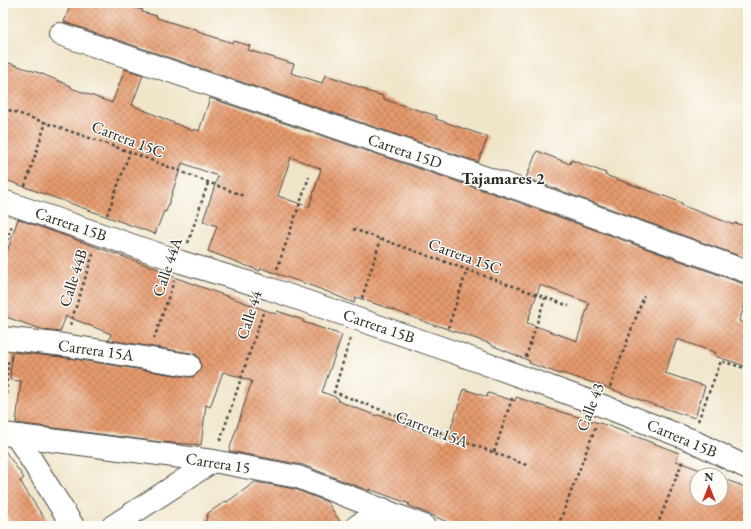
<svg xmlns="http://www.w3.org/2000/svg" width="751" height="529" font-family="'EB Garamond',serif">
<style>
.building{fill:url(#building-cross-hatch);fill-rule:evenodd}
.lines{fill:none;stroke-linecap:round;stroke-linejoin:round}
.minor-casing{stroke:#494743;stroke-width:24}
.path{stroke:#494743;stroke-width:2.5;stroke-dasharray:3 3;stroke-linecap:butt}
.minor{stroke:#fff;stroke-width:22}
.labels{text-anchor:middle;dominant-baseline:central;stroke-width:3;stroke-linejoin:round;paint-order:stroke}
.street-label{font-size:16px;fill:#2b2b2b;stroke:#fdfcf7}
.neighbourhood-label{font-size:17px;font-weight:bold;fill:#2b2b2b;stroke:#fdfcf7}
</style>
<defs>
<pattern id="building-cross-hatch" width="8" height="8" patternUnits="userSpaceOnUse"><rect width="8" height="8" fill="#e69a6d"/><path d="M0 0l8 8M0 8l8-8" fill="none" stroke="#bb7e5a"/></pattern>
</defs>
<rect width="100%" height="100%" fill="#fdfcf7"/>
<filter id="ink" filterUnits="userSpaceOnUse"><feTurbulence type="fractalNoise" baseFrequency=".025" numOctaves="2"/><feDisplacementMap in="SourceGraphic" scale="8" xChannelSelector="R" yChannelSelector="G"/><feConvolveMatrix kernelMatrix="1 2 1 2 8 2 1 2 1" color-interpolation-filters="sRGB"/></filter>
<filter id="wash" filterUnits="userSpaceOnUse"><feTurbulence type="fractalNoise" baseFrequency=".012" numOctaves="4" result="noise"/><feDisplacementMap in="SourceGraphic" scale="16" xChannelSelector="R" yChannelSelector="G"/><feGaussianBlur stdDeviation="0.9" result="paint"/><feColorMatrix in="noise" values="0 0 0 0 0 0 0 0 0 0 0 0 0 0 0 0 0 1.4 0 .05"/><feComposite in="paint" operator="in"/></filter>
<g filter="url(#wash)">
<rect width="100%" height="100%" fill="#f0e5c9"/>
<g id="blocks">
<g class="building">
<polygon points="71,3 127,3 126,6 143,10 142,12 157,16 157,18 198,31 198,32 233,43 234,41 250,46 248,50 294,64 291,73 322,83 325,75 338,79 367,90 366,91 383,96 383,99 437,116 436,119 488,137 478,162 64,22"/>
<path d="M3,61L42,74L71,86V88L112,103L125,69L143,75L132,105L193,131L194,129L199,131L210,98L515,201L744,284H748V297L739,321L748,324V367L715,356L716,353L677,339L665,373L705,386L695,418L654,405L597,384L561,373L560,374L529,363L530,361L491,345V344L436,325V326L399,312L356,297L354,303L323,290L261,268L260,271L208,251L217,226L203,221L218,176L182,163L166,212L164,211L155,234L3,179ZM291,157L321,169L309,207L278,196ZM540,285L589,303L577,341L527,323Z"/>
<polygon points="537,151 570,164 571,160 587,166 606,173 605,175 664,196 682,203 681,205 734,225 735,223 748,227 748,259 526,178"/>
<polygon points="18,219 172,274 171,276 276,314 277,311 303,320 303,322 342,335 322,392 338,398 338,401 377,416 378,415 407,424 406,426 447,440 464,389 487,397 488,393 515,401 516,397 554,410 606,425 679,453 676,461 714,475 697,475 697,499 721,499 721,478 748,488 748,515 744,526 457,526 408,505 410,504 369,489 370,491 359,487 303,465 229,451 252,381 223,372 210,407 206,405 201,445 160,442 16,423 21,381 10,380 12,352 62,357 187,377 193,377 198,373 201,367 200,360 197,355 191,353 109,340 111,334 66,316 60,332 44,330 3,316 3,264"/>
<polygon points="3,448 24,478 20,481 49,526 13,526 3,511"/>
<polygon points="255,482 295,489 327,502 343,526 204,526 208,513 226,501 227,502"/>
</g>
</g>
</g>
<g filter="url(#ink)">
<use href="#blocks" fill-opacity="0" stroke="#494743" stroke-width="1"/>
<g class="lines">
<g class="minor-casing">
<g id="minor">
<polyline points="60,34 519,189 748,272"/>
<polyline points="3,201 181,262 270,289 442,348 603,406 691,440 748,468"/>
<polyline points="3,338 64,345 189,365"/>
<polyline points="3,434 213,461 298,477 424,526"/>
<polyline points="17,437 73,526"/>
<polyline points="113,526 213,461"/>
<polyline points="357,526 383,509"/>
</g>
</g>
<g class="path">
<polyline points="3,108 130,152 244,196"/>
<polyline points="25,186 46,122"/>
<polyline points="107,215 130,152"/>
<polyline points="353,229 569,306"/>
<polyline points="188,243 208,183"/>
<polyline points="3,252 12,225"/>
<polyline points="277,269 309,177"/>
<polyline points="362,298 381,239"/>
<polyline points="70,325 93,254"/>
<polyline points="448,328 467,270"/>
<polyline points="154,339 174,281"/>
<polyline points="350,339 334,392 529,466"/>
<polyline points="526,357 545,298"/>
<polyline points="610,387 644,296"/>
<polyline points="5,412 8,360"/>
<polyline points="698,421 721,361 748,369"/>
<polyline points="220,441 264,310"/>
<polyline points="494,452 513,396"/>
<polyline points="558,526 596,426"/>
<polyline points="657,526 683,460"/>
</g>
<use href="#minor" class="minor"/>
</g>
</g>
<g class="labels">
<g class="street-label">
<text transform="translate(128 139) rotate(21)">Carrera 15C</text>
<text transform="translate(405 151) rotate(19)">Carrera 15D</text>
<text transform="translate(71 224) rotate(19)">Carrera 15B</text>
<text transform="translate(465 256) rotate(20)">Carrera 15C</text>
<text transform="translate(167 267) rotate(-71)">Calle 44A</text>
<text transform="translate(73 278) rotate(-72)">Calle 44B</text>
<text transform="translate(249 315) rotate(-72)">Calle 44</text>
<text transform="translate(379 326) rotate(19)">Carrera 15B</text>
<text transform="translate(96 350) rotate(8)">Carrera 15A</text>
<text transform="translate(590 407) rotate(-69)">Calle 43</text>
<text transform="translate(432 429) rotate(21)">Carrera 15A</text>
<text transform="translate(682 438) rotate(23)">Carrera 15B</text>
<text transform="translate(218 463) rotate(9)">Carrera 15</text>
</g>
<g class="neighbourhood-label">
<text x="503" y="178">Tajamares 2</text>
</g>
</g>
<rect width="751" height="529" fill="none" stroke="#fdfcf7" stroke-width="16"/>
<g transform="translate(709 487)"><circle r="19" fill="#fdfcf7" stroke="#a9a8a5"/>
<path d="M0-3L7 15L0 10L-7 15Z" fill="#c8321e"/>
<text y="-6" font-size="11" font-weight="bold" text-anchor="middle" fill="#2b2b2b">N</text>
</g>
</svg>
